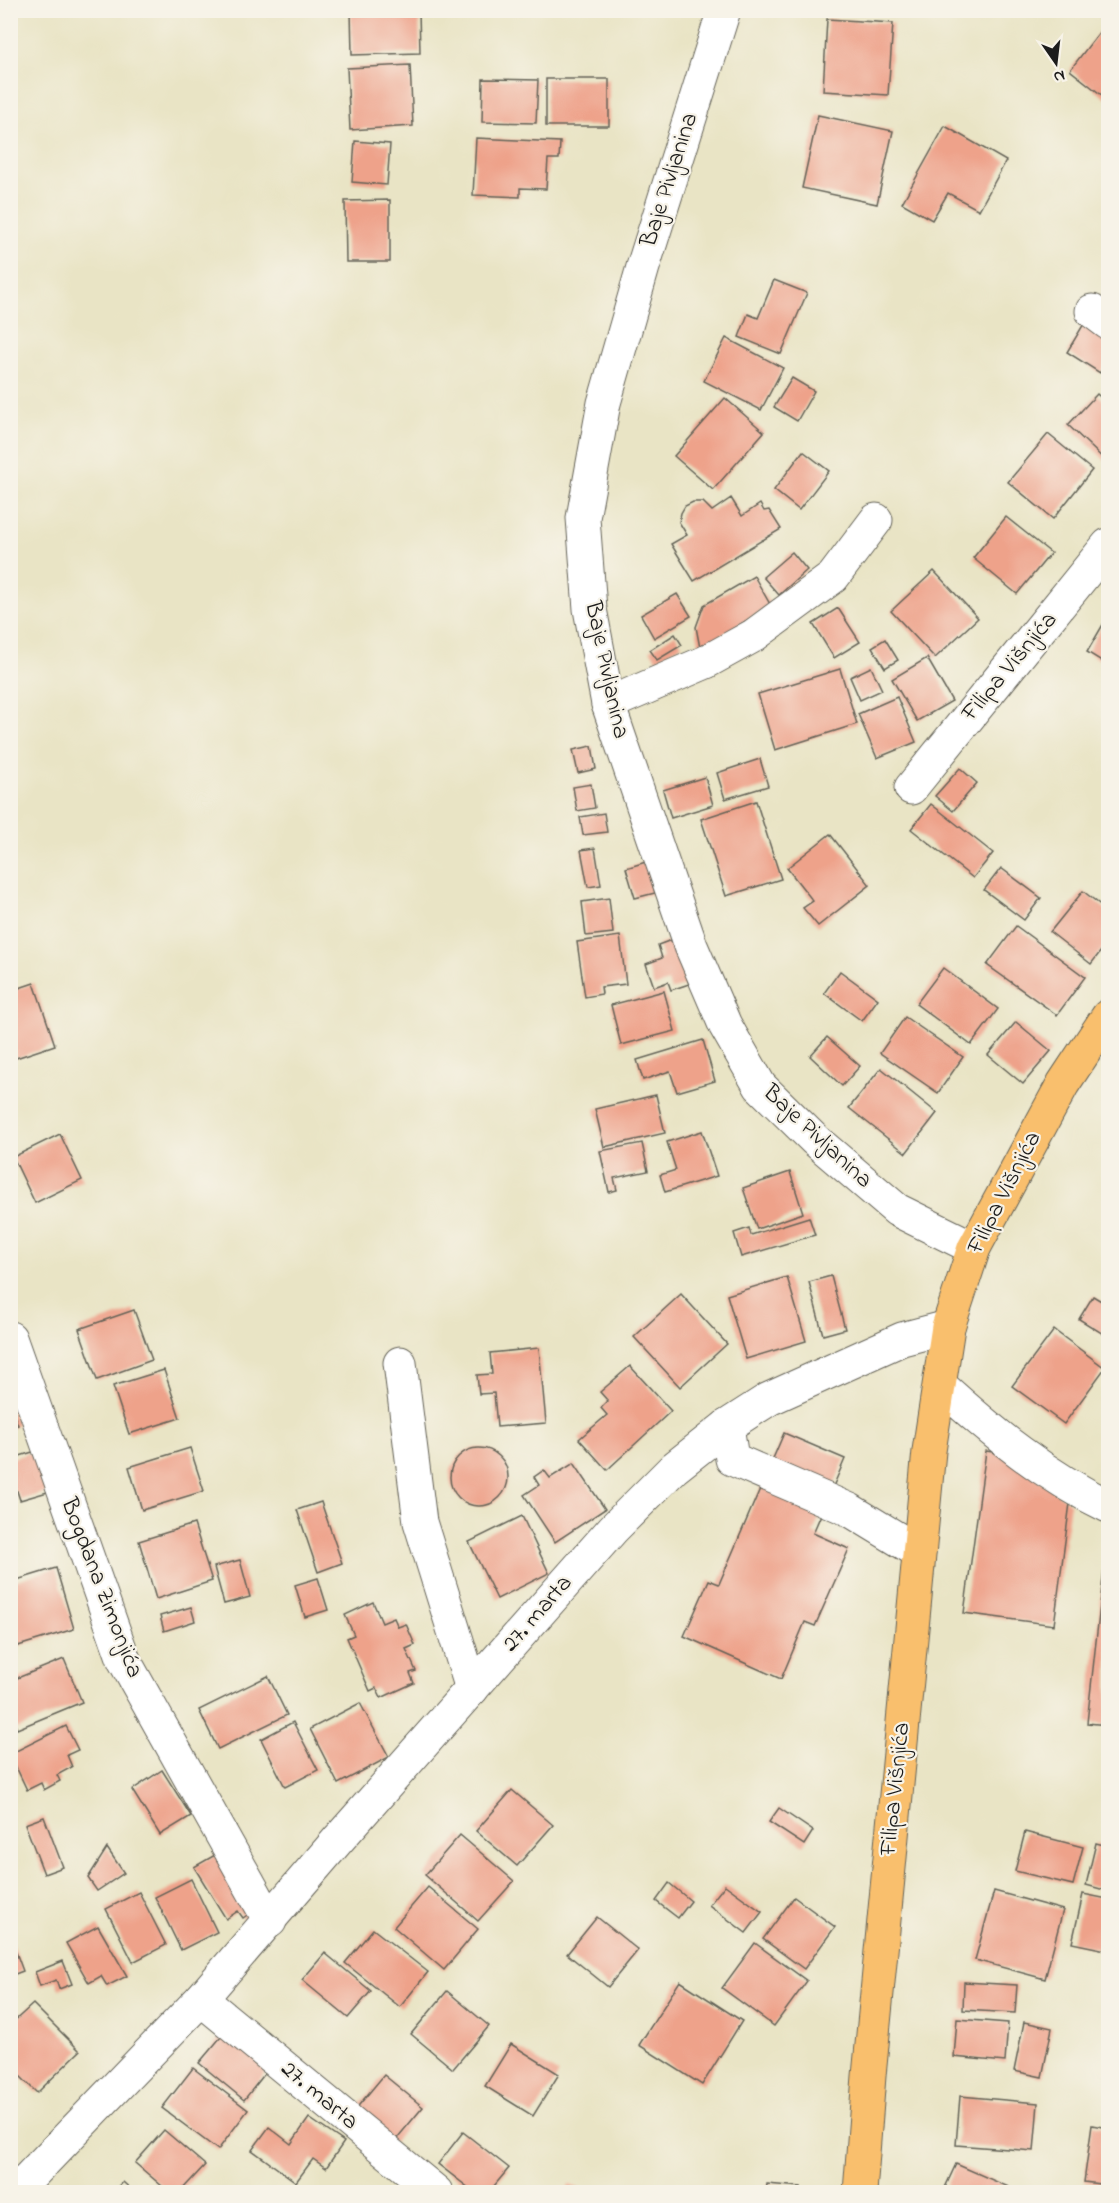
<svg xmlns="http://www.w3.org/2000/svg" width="1119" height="2203" font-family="'Indie Flower',sans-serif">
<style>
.building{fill:#eea28a}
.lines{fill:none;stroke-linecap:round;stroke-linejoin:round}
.minor-casing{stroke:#646257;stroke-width:35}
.major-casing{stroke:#646257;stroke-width:35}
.minor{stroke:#fff;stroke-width:33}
.major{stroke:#f9bf6d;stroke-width:33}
.labels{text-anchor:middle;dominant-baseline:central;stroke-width:4.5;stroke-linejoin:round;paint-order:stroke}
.street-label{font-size:24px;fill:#1c1c1c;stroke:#f7f3e8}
</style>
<rect width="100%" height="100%" fill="#f7f3e8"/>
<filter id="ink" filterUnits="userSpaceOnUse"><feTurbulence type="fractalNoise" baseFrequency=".0167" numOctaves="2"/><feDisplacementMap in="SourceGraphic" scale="12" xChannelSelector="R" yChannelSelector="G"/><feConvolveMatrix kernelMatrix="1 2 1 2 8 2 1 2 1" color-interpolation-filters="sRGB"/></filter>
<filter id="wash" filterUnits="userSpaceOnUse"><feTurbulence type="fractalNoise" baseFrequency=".008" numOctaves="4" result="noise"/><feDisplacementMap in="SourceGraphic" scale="24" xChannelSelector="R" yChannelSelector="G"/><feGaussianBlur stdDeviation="1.35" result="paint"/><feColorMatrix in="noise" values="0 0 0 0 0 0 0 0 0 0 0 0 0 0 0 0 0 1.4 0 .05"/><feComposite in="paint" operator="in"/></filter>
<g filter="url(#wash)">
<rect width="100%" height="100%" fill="#e9e4c5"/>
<g id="blocks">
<g class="building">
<polygon points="351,10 419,10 420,53 352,55"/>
<polygon points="827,19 893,23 888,95 823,91"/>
<polygon points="1100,31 1108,38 1108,100 1070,70"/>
<polygon points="410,65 413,126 350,130 347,68"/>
<polygon points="483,79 538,80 536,123 482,122"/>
<rect x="546" y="79" width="63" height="47"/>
<polygon points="818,115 893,131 877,204 802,188"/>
<polygon points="945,126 1006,161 979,210 948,193 932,220 902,203"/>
<polygon points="476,138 560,142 559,159 548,159 546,189 520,188 520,197 473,195"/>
<polygon points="355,141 390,144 387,185 352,182"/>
<polygon points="390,200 390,262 346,262 345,201"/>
<polygon points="774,280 807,293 781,354 739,337 748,314 758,318"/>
<polygon points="1085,322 1108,336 1108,360 1100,373 1067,352"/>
<polygon points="726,338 783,368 761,410 704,381"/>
<polygon points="792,378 814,391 797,421 774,407"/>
<polygon points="1097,394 1108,404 1108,463 1068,425"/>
<polygon points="725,398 764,432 713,490 674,456"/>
<polygon points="1048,434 1092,470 1053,519 1008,482"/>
<polygon points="803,451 829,471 799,510 774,490"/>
<polygon points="731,498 742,516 760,504 764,511 769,510 781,529 694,581 671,544 687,535 679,522 681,513 685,506 693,502 703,502 712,511"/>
<polygon points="1006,517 1051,553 1017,594 973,558"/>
<polygon points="792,552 807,570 779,595 763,577"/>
<polygon points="934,571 978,618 935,658 891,611"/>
<polygon points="754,576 771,606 700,648 696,627 704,605"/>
<polygon points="677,594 691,616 654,638 641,615"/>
<polygon points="838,608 860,642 834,658 813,624"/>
<polygon points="1108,616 1108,665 1087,652"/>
<polygon points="675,634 682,645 657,660 650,650"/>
<polygon points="885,639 898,660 885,668 872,647"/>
<polygon points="927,658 952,701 917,721 892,679"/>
<polygon points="871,667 882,690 860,700 850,677"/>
<polygon points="840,669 857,724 775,750 758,694"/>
<polygon points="897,697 916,742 877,758 858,714"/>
<polygon points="592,746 596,769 578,773 573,750"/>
<polygon points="760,759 768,786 725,799 717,773"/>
<polygon points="960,768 977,783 953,811 935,796"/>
<polygon points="705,777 713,805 671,818 663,790"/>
<polygon points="591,784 595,808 577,811 573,787"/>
<polygon points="756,801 781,879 726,896 701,819"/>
<polygon points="931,804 993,853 973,878 911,829"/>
<polygon points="604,813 607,832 583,835 580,817"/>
<polygon points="830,834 870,885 818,926 803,908 813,901 787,868"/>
<polygon points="595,848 601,885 588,887 581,850"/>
<polygon points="646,862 655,893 635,898 626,868"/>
<polygon points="1001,868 1041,898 1024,920 984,890"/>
<polygon points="1083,891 1108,911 1108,942 1091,964 1050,932"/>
<polygon points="609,898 613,933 586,936 582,902"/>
<polygon points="1016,926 1085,977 1057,1015 987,965"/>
<polygon points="620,936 626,984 601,987 602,994 585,997 577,942"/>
<polygon points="674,939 689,984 671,990 668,982 654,987 646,964 662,958 658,945"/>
<polygon points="943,968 998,1009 971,1045 916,1004"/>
<polygon points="840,971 878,999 862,1021 824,993"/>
<polygon points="34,983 55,1045 16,1058 10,1041 10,991"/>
<polygon points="664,991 675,1031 621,1045 611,1005"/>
<polygon points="905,1017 963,1057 938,1093 880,1053"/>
<polygon points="1016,1022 1051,1051 1023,1084 988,1055"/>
<polygon points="827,1037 860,1066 842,1086 810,1056"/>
<polygon points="703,1040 715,1081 677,1092 670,1071 643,1080 637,1060"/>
<polygon points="881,1068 937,1113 906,1153 849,1108"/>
<polygon points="656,1095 665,1133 604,1147 595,1109"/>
<polygon points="702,1131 717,1176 665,1192 660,1175 676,1170 667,1142"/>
<polygon points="60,1134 82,1180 35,1203 13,1157"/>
<polygon points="642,1143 648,1171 614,1178 617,1190 609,1192 600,1151"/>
<polygon points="790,1172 803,1213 757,1229 743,1188"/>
<polygon points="809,1217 815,1235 741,1257 734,1233 749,1228 751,1235"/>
<polygon points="831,1276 845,1329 823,1335 809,1282"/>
<polygon points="787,1277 806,1341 746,1359 727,1295"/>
<polygon points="681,1294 727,1344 680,1387 634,1337"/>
<polygon points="1093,1296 1108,1305 1108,1337 1079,1319"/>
<polygon points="134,1310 152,1360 97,1380 79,1329"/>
<polygon points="1054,1330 1105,1368 1064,1424 1012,1386"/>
<polygon points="539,1348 546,1423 497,1427 494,1393 479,1394 477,1375 492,1374 490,1353"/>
<polygon points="630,1366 671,1411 607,1470 579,1439 607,1415 601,1408 608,1401 600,1392"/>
<polygon points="164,1370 180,1418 129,1434 113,1386"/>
<polygon points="10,1405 18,1425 10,1428"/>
<polygon points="784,1433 845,1459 813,1533 849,1549 815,1626 805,1622 781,1679 684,1636 709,1580 719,1584"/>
<polygon points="190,1448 204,1491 142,1510 129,1467"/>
<circle cx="479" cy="1477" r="29"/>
<polygon points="39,1450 51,1491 20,1500 17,1491 10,1493 10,1459"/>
<polygon points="986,1451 1006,1454 1070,1503 1054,1625 964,1613"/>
<polygon points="574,1463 605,1509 555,1542 524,1495 539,1485 534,1477 544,1470 550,1478"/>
<polygon points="321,1502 342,1563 318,1572 297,1510"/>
<polygon points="522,1516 549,1573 497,1599 469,1542"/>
<polygon points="194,1524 212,1581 156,1599 139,1541"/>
<polygon points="1106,1551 1108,1551 1108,1725 1087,1723"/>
<polygon points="240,1560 250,1597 224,1604 214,1567"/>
<polygon points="56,1568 74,1629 18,1646 10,1622 10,1582"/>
<polygon points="318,1578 328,1610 305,1617 295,1585"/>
<polygon points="373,1602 382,1623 394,1618 398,1627 406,1624 415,1645 406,1649 416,1671 410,1673 414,1683 381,1698 376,1688 370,1691 347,1638 354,1635 345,1615"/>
<polygon points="191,1607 195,1621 164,1631 160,1616"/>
<polygon points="64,1659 82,1702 17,1729 10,1713 10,1681"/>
<polygon points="268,1676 287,1715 218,1749 199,1710"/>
<polygon points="360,1703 389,1757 338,1784 310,1729"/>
<polygon points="293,1722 318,1770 285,1787 261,1739"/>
<polygon points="66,1726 78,1750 67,1755 72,1767 57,1775 60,1781 44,1790 41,1783 27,1790 10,1754"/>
<polygon points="162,1770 191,1816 160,1835 132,1790"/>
<polygon points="512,1790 553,1825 517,1866 476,1831"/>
<polygon points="779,1808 813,1831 804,1845 769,1822"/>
<polygon points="44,1817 63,1867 44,1874 25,1824"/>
<polygon points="1025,1832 1083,1847 1073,1885 1015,1871"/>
<polygon points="460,1835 514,1881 478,1921 425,1875"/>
<polygon points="1096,1843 1108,1846 1108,1891 1086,1885"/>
<polygon points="107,1848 124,1873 97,1891 88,1878"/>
<polygon points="222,1851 257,1908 243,1918 238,1911 226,1919 194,1867"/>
<polygon points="191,1879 217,1932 181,1950 155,1897"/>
<polygon points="669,1883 691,1901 678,1918 656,1901"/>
<polygon points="725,1885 762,1912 746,1933 709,1905"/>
<polygon points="428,1887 478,1929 444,1970 394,1927"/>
<polygon points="994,1891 1063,1910 1045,1979 975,1960"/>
<polygon points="139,1892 166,1945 133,1962 106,1909"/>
<polygon points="1083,1894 1108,1899 1106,1950 1072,1943"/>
<polygon points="794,1897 835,1927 804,1969 763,1939"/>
<polygon points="597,1917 638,1950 608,1987 567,1954"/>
<polygon points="98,1926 127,1976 107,1986 101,1976 89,1983 66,1943"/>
<polygon points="373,1929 428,1972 400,2007 345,1963"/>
<polygon points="10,1936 23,1971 10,1976"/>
<polygon points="755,1943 807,1981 774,2026 722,1988"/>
<polygon points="325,1953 371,1991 348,2018 302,1980"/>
<polygon points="63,1961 72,1984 59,1989 56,1980 40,1986 35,1972"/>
<polygon points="680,1981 742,2021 702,2085 639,2045"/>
<polygon points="964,1982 1017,1985 1015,2013 963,2010"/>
<polygon points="447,1991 489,2026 453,2069 411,2034"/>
<polygon points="33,2004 80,2051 37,2093 10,2066 10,2025"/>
<polygon points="957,2019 1008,2023 1005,2062 954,2057"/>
<polygon points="1024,2022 1052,2028 1042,2077 1014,2071"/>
<polygon points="226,2031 270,2067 244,2100 199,2063"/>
<polygon points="511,2044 559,2074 533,2116 485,2086"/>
<polygon points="193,2068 248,2110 218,2150 162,2108"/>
<polygon points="384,2075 423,2107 393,2143 354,2111"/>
<polygon points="960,2096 1038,2103 1034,2151 956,2145"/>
<polygon points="309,2118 344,2142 326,2168 313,2159 296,2182 252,2150 269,2127 291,2144"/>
<polygon points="1092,2125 1108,2128 1108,2185 1084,2182"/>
<polygon points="164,2130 205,2165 180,2192 169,2192 135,2163"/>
<polygon points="463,2132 509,2168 489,2192 474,2192 438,2164"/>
<polygon points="956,2164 1011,2188 1009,2192 943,2192"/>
<polygon points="123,2182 134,2192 114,2192"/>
<polygon points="767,2184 801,2187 801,2192 766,2192"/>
<polygon points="569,2185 590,2192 567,2192"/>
</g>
</g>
</g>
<g filter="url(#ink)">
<use href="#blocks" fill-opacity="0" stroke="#646257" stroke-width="1.5"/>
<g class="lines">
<g class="minor-casing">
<g id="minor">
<polyline points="724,10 643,267 604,403 583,518 590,609 608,704 691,946 725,1025 760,1086 815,1140 897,1210 974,1248"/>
<polyline points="1092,311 1108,323"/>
<polyline points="608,704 706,662 753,636 833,577 876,520"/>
<polyline points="911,788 1108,545"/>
<polyline points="10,1338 124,1660 270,1921"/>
<polyline points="400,1363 420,1522 472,1689"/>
<path d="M941,1386C994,1434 1044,1475 1108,1506"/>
<polyline points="727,1426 732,1459 850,1510 919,1552"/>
<polyline points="201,1999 436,2192"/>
<polyline points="15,2192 201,1999 337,1841 613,1529 674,1468 727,1426 769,1399 902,1339 948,1327"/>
</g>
</g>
<g class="major-casing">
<polyline id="major" points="860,2192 869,2076 929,1451 948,1327 974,1248 1063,1084 1108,1016"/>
</g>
<use href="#minor" class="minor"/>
<use href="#major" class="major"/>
</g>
</g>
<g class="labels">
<g class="street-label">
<text transform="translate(670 180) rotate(-72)">Baje Pivljanina</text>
<text transform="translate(1010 667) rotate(-50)">Filipa Višnjića</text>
<text transform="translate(606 670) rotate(78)">Baje Pivljanina</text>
<text transform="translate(817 1137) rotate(43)">Baje Pivljanina</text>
<text transform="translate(1005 1193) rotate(-63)">Filipa Višnjića</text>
<text transform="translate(101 1588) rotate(69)">Bogdana Zimonjića</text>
<text transform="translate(538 1614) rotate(-49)">27. marta</text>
<text transform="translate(896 1789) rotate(-84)">Filipa Višnjića</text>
<text transform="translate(319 2096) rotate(40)">27. marta</text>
</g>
</g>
<rect width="1119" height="2203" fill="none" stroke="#f7f3e8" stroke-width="36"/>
<g transform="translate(1056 63) rotate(166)" stroke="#f7f3e8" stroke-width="4.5" paint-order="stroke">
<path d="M0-4.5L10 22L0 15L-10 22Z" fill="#1c1c1c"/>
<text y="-9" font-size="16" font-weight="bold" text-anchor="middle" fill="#1c1c1c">N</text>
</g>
</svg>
